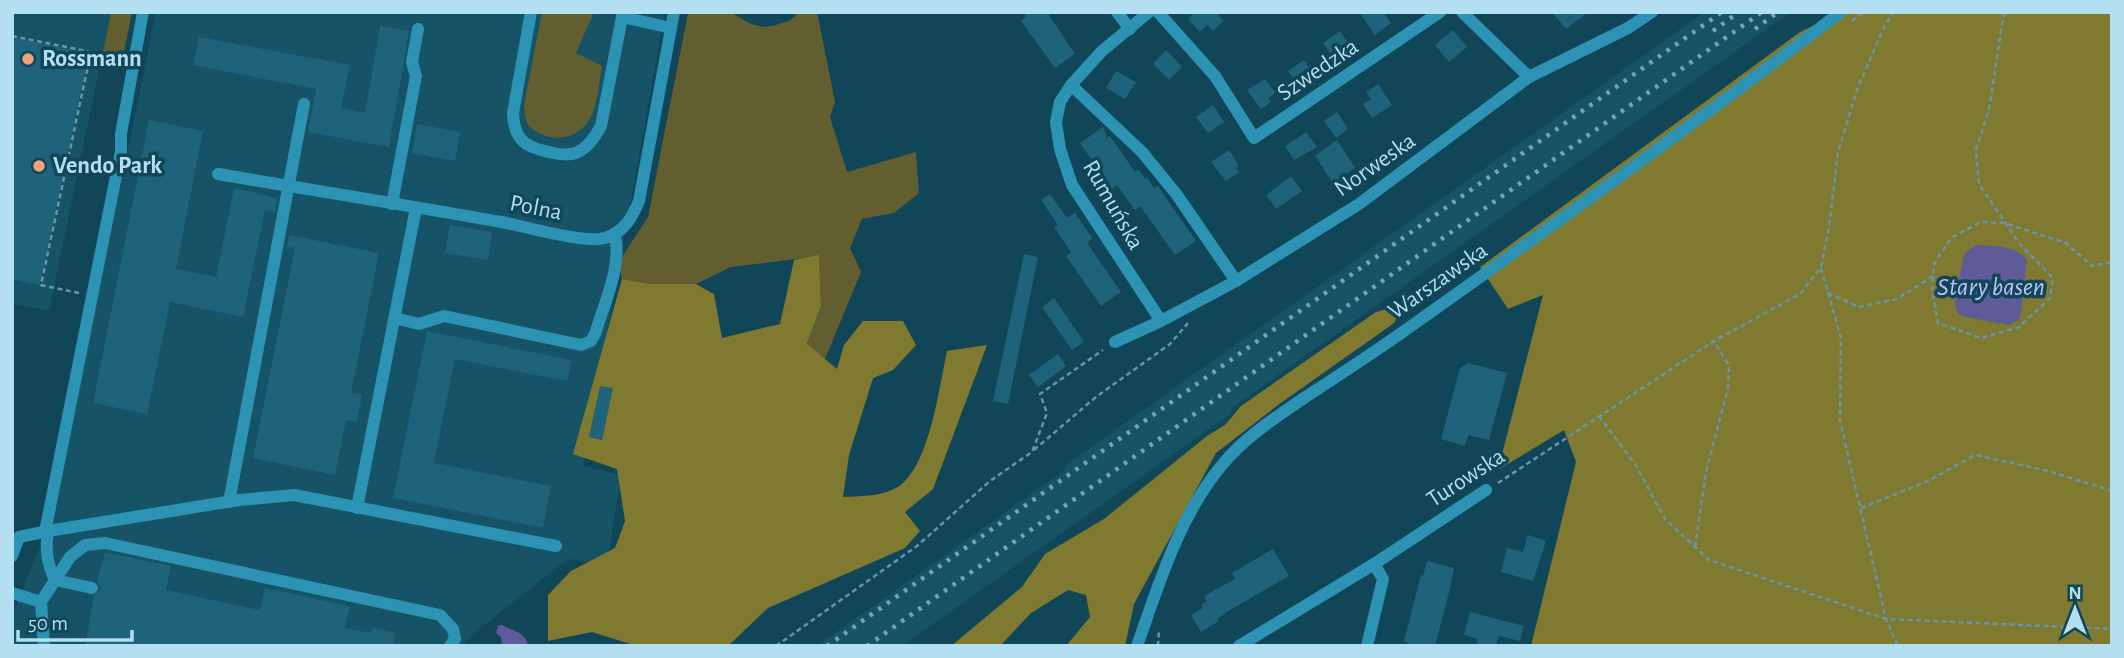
<svg xmlns="http://www.w3.org/2000/svg" width="2124" height="658" font-family="'Alegreya Sans',sans-serif">
<style>
.built{fill:#165367}
.green{fill:#625e30}
.forest{fill:#807a30}
.water{fill:#5e5b98}
.building{fill:#1e637a}
.lines{fill:none;stroke-linecap:round;stroke-linejoin:round}
.path{stroke:#6696a8;stroke-width:2.5;stroke-dasharray:5 3.5;stroke-linecap:butt}
.minor{stroke:#2d93b5;stroke-width:12}
.rail{stroke:#74a4b5;stroke-width:4.5;stroke-dasharray:3.5 7;stroke-linecap:butt}
.poi-dot{fill:#f1a17d;stroke:#104657;stroke-width:2.5}
.labels{text-anchor:middle;dominant-baseline:central;stroke-width:7;stroke-linejoin:round;paint-order:stroke}
.poi-label{font-size:24px;font-weight:bold;fill:#b4dff1;stroke:#104657;text-anchor:start}
.street-label{font-size:24px;fill:#b4dff1;stroke:#104657}
.water-label{font-size:26px;font-style:italic;fill:#c0bff5;stroke:#104657}
</style>
<rect width="100%" height="100%" fill="#104657"/>
<g class="built">
<polygon points="12,12 111,12 49,311 12,304"/>
<polygon points="156,12 665,12 583,466 621,475 607,565 568,559 473,634 463,646 12,646 12,622 16,606 53,515"/>
<polygon points="1705,12 1791,12 1233,407 1230,414 902,646 817,646 1062,472 1070,462"/>
</g>
<g class="green">
<polygon points="111,12 132,12 123,57 103,52"/>
<path d="M542,12H594L576,53L602,66C599,82 598,106 589,120C577,140 548,144 530,127C525,122 525,113 524,106Z"/>
<path d="M731,12C748,23 759,31 779,24C788,21 793,20 798,12H817L835,102L830,117L847,172L916,152L919,193L894,213L862,219L850,248L861,272L825,359L807,345L821,306L819,256L731,267L696,284H651L622,279L618,263L648,217L688,13Z"/>
</g>
<g class="forest">
<polygon points="1842,12 2112,12 2112,646 1531,646 1576,462 1564,430 1498,470 1543,295 1508,309 1480,267 1800,32"/>
<path d="M819,255L821,306L807,344L837,369L844,345L863,321H903L916,345L893,370L873,378L849,455L843,497C863,496 890,497 905,481C931,454 939,388 947,351L987,345L933,489L905,512L920,531L905,548L768,608L728,646H637L592,632L548,641V595L571,571L615,548L625,521L617,469L573,454L622,279L651,284H696L714,294L722,338L780,324L794,260Z"/>
<polygon points="1403,305 1394,323 1278,405 1216,453 1134,604 1125,646 1066,646 1090,617 1086,595 1068,590 1031,613 1000,646 951,646 1022,587 1045,554 1104,519 1207,436 1225,425 1241,406 1376,312"/>
</g>
<g class="water">
<path d="M1975,245C1993,246 2016,245 2027,260L2021,314L2019,320L2008,325L1961,316L1956,310L1955,302L1958,283L1964,255Z"/>
<path d="M502,625C513,631 526,632 528,646H502L501,637L496,633L498,626Z"/>
</g>
<g class="building">
<polygon points="1023,12 1047,12 1075,54 1055,68 1021,21 1026,17"/>
<polygon points="1195,12 1221,12 1218,15 1224,21 1213,31 1207,25 1200,32 1188,19"/>
<polygon points="1359,12 1383,12 1391,23 1375,35"/>
<polygon points="1552,12 1588,12 1566,29"/>
<polygon points="380,26 409,31 389,147 308,132 316,89 193,65 199,37 350,65 341,108 365,113"/>
<polygon points="1453,30 1467,47 1449,62 1435,45"/>
<polygon points="1340,31 1350,45 1333,57 1323,43"/>
<polygon points="15,38 89,53 40,285 12,279 12,53"/>
<polygon points="1166,50 1182,67 1169,80 1153,64"/>
<polygon points="1304,60 1314,74 1298,85 1288,71"/>
<polygon points="1116,71 1136,82 1125,99 1106,88"/>
<polygon points="1265,79 1276,93 1268,98 1271,102 1261,109 1247,90"/>
<polygon points="1378,84 1392,105 1372,118 1363,104 1371,99 1366,92"/>
<polygon points="1213,105 1224,122 1208,133 1196,117"/>
<polygon points="1337,112 1348,129 1336,138 1324,121"/>
<polygon points="149,120 203,131 176,269 216,277 234,188 277,198 275,212 265,210 243,317 170,302 147,414 93,403"/>
<polygon points="417,124 460,132 455,161 412,153"/>
<polygon points="1103,127 1107,138 1110,136 1135,172 1138,169 1145,179 1147,177 1154,188 1158,186 1196,241 1175,255 1140,206 1135,210 1117,185 1112,189 1080,143"/>
<polygon points="1306,132 1317,147 1294,160 1285,146"/>
<polygon points="1337,140 1355,168 1333,183 1315,156"/>
<polygon points="1229,150 1239,166 1236,168 1239,172 1226,181 1211,162"/>
<polygon points="1291,176 1302,191 1276,209 1266,195"/>
<polygon points="1050,194 1067,218 1075,213 1092,238 1087,243 1121,292 1101,306 1066,256 1071,252 1054,227 1058,225 1041,200"/>
<polygon points="450,225 492,232 488,260 445,253"/>
<polygon points="289,235 379,253 351,393 362,395 357,422 346,420 335,475 253,458 295,248 287,247"/>
<polygon points="1024,254 1038,257 1008,404 993,401"/>
<polygon points="1054,298 1084,342 1072,350 1042,307"/>
<polygon points="427,331 572,360 567,381 455,359 434,463 551,486 543,528 393,498"/>
<polygon points="1058,354 1066,366 1038,387 1029,375"/>
<polygon points="1468,363 1507,373 1489,440 1468,435 1465,446 1441,439 1460,368"/>
<polygon points="600,386 613,388 602,440 589,437"/>
<polygon points="1528,535 1546,541 1533,581 1501,572 1507,548 1523,552"/>
<polygon points="1273,549 1289,576 1230,610 1217,619 1219,621 1201,632 1191,615 1203,608 1201,605 1207,601 1204,596 1235,579 1232,573"/>
<polygon points="105,552 171,566 166,590 260,610 265,588 350,606 345,628 371,633 372,628 396,633 393,646 85,646 94,596 101,589 97,581"/>
<polygon points="1427,561 1454,568 1450,589 1435,646 1407,646 1408,643 1404,641 1421,575 1423,576"/>
<polygon points="1470,612 1524,626 1520,641 1499,636 1496,646 1476,646 1478,639 1464,635"/>
</g>
<g class="lines">
<g class="path">
<polyline points="2004,12 1989,109 1976,150 1979,184 2019,243 2053,278 2050,298 2019,327 1981,338 1938,323 1932,289 1934,264 1951,238 1980,222 2004,223 2066,243 2092,266 2112,262"/>
<polyline points="1852,21 1863,12"/>
<polyline points="12,36 121,58"/>
<polyline points="540,216 541,207"/>
<polyline points="1821,268 1841,338 1840,421 1886,619 1898,646"/>
<polyline points="79,293 41,285 91,52"/>
<polyline points="1828,293 1859,307 1897,299 1933,276"/>
<polyline points="1599,416 1635,464 1665,519 1709,560 1886,619 2112,629"/>
<polyline points="1034,450 1096,397 1170,344 1188,323"/>
<polyline points="1498,483 1714,341 1800,294 1821,267 1829,227 1838,152 1858,87 1885,25 1894,12"/>
<polyline points="1861,508 1928,481 1975,455 2049,471 2112,491"/>
<polyline points="1695,547 1706,472 1728,388 1729,366 1714,341"/>
<polyline points="776,646 917,546 990,481 1032,452 1047,413 1040,394 1103,350"/>
<polyline points="1158,646 1159,629"/>
</g>
<g class="minor">
<path d="M531,12L513,113C514,139 524,147 549,152C557,154 567,156 576,153C588,148 595,137 601,126L623,12"/>
<polyline points="1117,12 1130,29"/>
<polyline points="1149,12 1102,51 1071,85 1060,102 1056,122 1060,149 1072,185 1161,321"/>
<polyline points="1158,12 1215,76 1254,138 1440,12"/>
<polyline points="1462,12 1529,77"/>
<polyline points="622,17 671,28"/>
<polyline points="1071,85 1142,152 1177,195 1236,281"/>
<path d="M218,174C312,190 407,205 501,222C525,226 584,244 605,238C624,232 632,218 639,201L674,12"/>
<polyline points="392,204 416,76 412,62 418,29"/>
<path d="M395,318L419,324L444,316L581,345L591,341L595,334C603,307 624,261 614,234"/>
<polyline points="1115,342 1161,321 1236,281 1359,204 1529,77 1628,28 1652,12"/>
<polyline points="229,502 304,104"/>
<polyline points="357,508 416,208"/>
<path d="M48,531C45,550 47,563 55,580L92,588"/>
<polyline points="45,532 121,151 121,134 143,12"/>
<polyline points="12,556 19,537 48,531 239,500 294,495 556,546"/>
<polyline points="12,593 41,602"/>
<polyline points="44,646 41,602 70,557 85,545 105,543 440,615 453,629 455,639 450,646"/>
<path d="M1137,646C1159,584 1179,516 1222,465C1245,437 1275,418 1304,398C1341,374 1378,350 1414,324C1558,222 1701,119 1841,12"/>
<polyline points="1239,646 1374,564 1486,490"/>
<polyline points="1367,646 1383,579 1374,564"/>
</g>
<g class="rail">
<polyline points="1755,29 1778,12"/>
<polyline points="1713,31 1739,12"/>
<polyline points="827,646 1722,12"/>
<polyline points="867,646 1762,12"/>
</g>
</g>
<g class="poi-dot">
<circle cx="28" cy="59" r="7"/>
<circle cx="39" cy="166" r="7"/>
</g>
<g class="labels">
<g class="poi-label">
<text x="42" y="59">Rossmann</text>
<text x="53" y="166">Vendo Park</text>
</g>
<g class="street-label">
<text transform="translate(1318 70) rotate(-34)">Szwedzka</text>
<text transform="translate(1375 165) rotate(-35)">Norweska</text>
<text transform="translate(1113 205) rotate(60)">Rumuńska</text>
<text transform="translate(536 208) rotate(11)">Polna</text>
<text transform="translate(1438 281) rotate(-35)">Warszawska</text>
<text transform="translate(1466 478) rotate(-33)">Turowska</text>
</g>
<g class="water-label">
<text x="1991" y="287">Stary basen</text>
</g>
</g>
<rect width="2124" height="658" fill="none" stroke="#b4dff1" stroke-width="28"/>
<g transform="translate(2075 609)" stroke="#104657" stroke-width="5" paint-order="stroke">
<path d="M0-5L12 26L0 18L-12 26Z" fill="#b4dff1"/>
<text y="-10" font-size="19" font-weight="bold" text-anchor="middle" fill="#b4dff1">N</text>
</g>
<path d="M18 630v10h114v-10" fill="none" stroke="#b4dff1" stroke-width="3.5"/>
<text x="28" y="630" font-size="21" fill="#b4dff1" stroke="#104657" stroke-width="5" paint-order="stroke">50 m</text>
</svg>
